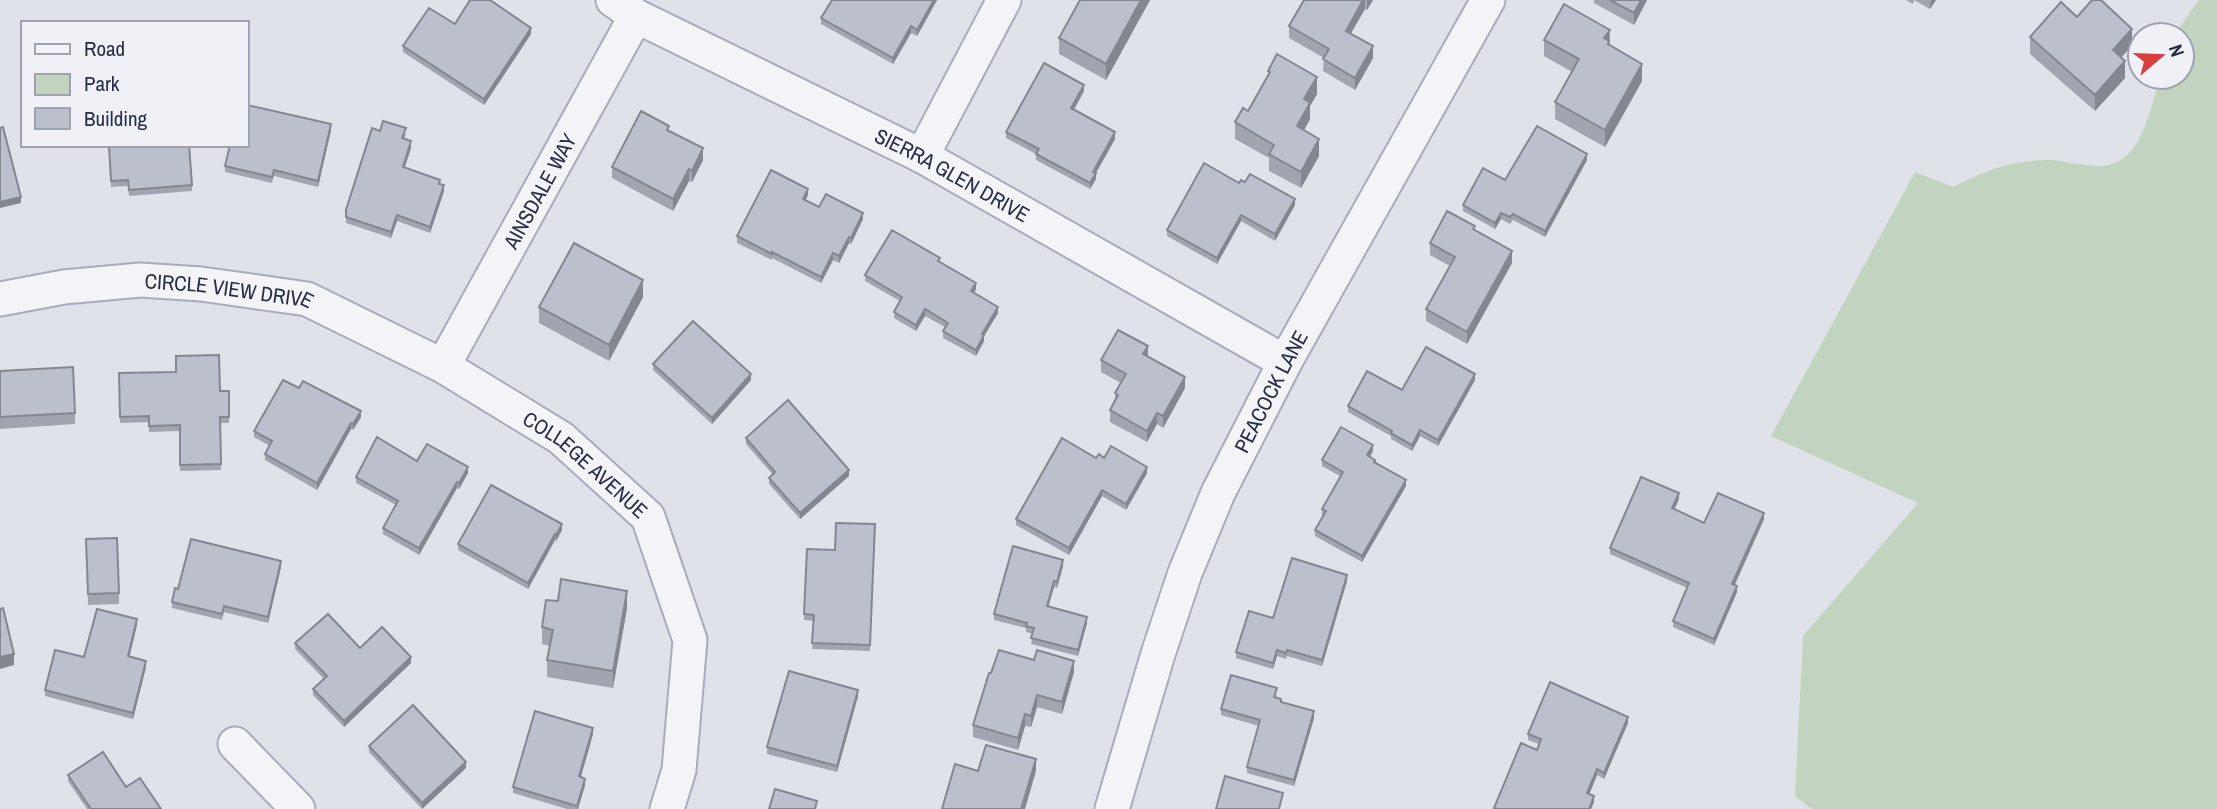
<svg xmlns="http://www.w3.org/2000/svg" width="2217" height="809" font-family="'Archivo Narrow',sans-serif">
<style>
.green{fill:#c2d4c0}
.lines{fill:none;stroke-linecap:round;stroke-linejoin:round}
.minor-casing{stroke:#a8acb8;stroke-width:37}
.minor{stroke:#f3f4f8;stroke-width:33}
.wall{fill:#a2a5b0}
.shaded-wall{fill:#848690}
.building{fill:#bcc0cd;stroke:#848690;stroke-width:2}
.labels{text-anchor:middle;dominant-baseline:central;stroke-width:5;stroke-linejoin:round;paint-order:stroke}
.street-label{font-size:21px;fill:#272d42;stroke:#eff1f7}
</style>
<rect width="100%" height="100%" fill="#e0e2ea"/>
<path class="green" d="M2199,0H2217V809H1812L1795,796L1803,636L1918,503L1771,436L1915,172L1953,187C1975,176 1999,165 2023,162C2037,160 2053,159 2066,162C2088,165 2109,172 2127,155C2145,140 2153,100 2160,77H2182V35H2174Z"/>
<g class="lines">
<g class="minor-casing">
<g id="minor">
<path id="s1" d="M613,0L636,16L922,156L1285,362"/>
<polyline points="922,156 1004,0"/>
<path id="s2" d="M0,299L64,287L140,280L201,284L307,299L443,366L561,438L648,517L690,640L679,770L667,809"/>
<path id="s3" d="M443,366L636,16"/>
<polyline points="235,744 298,809"/>
<path id="s4" d="M1112,809L1158,654L1185,573L1218,493L1285,362L1488,0"/>
</g>
</g>
<use href="#minor" class="minor"/>
</g>
<g class="wall">
<polygon points="937,0 917,36 911,33 893,64 821,24 821,18"/>
<polygon points="1080,0 1150,0 1106,80 1059,54 1059,38"/>
<polygon points="1304,0 1373,0 1367,10 1365,9 1351,33 1373,58 1355,90 1323,71 1324,58 1289,38 1289,26"/>
<polygon points="1594,0 1647,0 1634,25 1594,3"/>
<polygon points="1906,0 1936,0 1930,9 1914,0 1913,4"/>
<polygon points="2077,17 2132,45 2121,58 2125,78 2095,111 2030,54 2030,37"/>
<polygon points="455,24 531,34 484,105 403,52 403,46"/>
<polygon points="1544,40 1610,46 1642,81 1605,147 1555,119 1555,102 1572,72 1544,56"/>
<polygon points="1268,71 1317,94 1310,106 1310,119 1304,130 1319,156 1301,188 1269,171 1269,158 1235,139 1235,122 1248,111 1268,77"/>
<polygon points="1084,91 1074,110 1115,139 1096,173 1096,179 1090,189 1036,160 1036,154 1006,138 1006,132"/>
<polygon points="331,130 318,187 274,176 272,183 225,172 225,166"/>
<polygon points="380,131 406,134 404,139 411,148 404,168 440,184 444,191 430,233 397,221 391,238 346,223 346,210"/>
<polygon points="669,131 703,160 692,182 689,181 673,211 612,178 612,167"/>
<polygon points="108,145 192,185 192,191 129,196 128,186 111,187"/>
<polygon points="1587,160 1545,237 1513,220 1510,224 1501,219 1495,229 1463,211 1463,205 1505,180"/>
<polygon points="1239,183 1295,205 1275,241 1241,221 1217,264 1167,236 1167,230"/>
<polygon points="808,195 805,200 819,207 863,219 851,244 849,243 839,263 833,260 821,283 772,258 772,260 737,243 737,236"/>
<polygon points="1475,230 1512,263 1467,344 1426,321 1426,309 1450,266 1430,255 1430,243"/>
<polygon points="940,262 976,289 974,293 998,313 984,336 984,341 976,356 943,338 943,331 945,327 925,316 916,331 894,318 894,312 900,301 865,281 865,275"/>
<polygon points="643,297 609,361 539,323 539,307"/>
<polygon points="1148,356 1185,388 1163,428 1157,424 1147,442 1110,422 1110,410 1115,402 1115,393 1121,383 1101,372 1101,360"/>
<polygon points="653,364 751,380 712,424 653,370"/>
<polygon points="0,371 75,413 75,424 0,429"/>
<polygon points="119,373 220,391 229,417 229,423 220,423 221,470 180,471 180,431 149,432 149,422 120,423"/>
<polygon points="1475,380 1438,446 1420,436 1412,451 1391,439 1391,436 1348,412 1348,406 1402,390"/>
<polygon points="299,388 361,417 353,430 351,429 317,490 265,460 265,454 270,446 254,437 254,431"/>
<polygon points="746,438 849,476 800,519 769,484 769,478 773,475 746,444"/>
<polygon points="1373,451 1370,457 1406,486 1362,562 1315,536 1315,530 1323,515 1322,515 1322,509 1340,476 1322,466 1322,460"/>
<polygon points="1096,458 1104,458 1147,473 1126,510 1102,496 1069,555 1016,525 1016,519"/>
<polygon points="468,473 459,489 457,488 419,555 383,534 383,528 396,505 356,483 356,477"/>
<polygon points="1679,499 1674,509 1704,523 1764,519 1735,585 1737,592 1714,645 1673,627 1673,621 1687,588 1610,554 1610,548"/>
<polygon points="875,524 870,651 812,649 814,621 804,620 807,549 835,550"/>
<polygon points="562,530 556,541 555,540 528,589 458,550 458,544"/>
<polygon points="86,539 119,593 119,604 88,605"/>
<polygon points="1063,566 1057,588 1054,587 1048,606 1087,623 1078,656 1031,644 1033,634 1026,632 1026,628 994,620 994,614"/>
<polygon points="281,567 268,623 224,612 222,620 172,608 172,602 178,589"/>
<polygon points="1347,581 1322,666 1287,656 1286,659 1277,656 1273,669 1236,658 1236,652 1273,618"/>
<polygon points="558,601 627,608 613,688 547,677 547,660 550,646 542,644 542,627"/>
<polygon points="137,625 129,657 146,667 133,719 45,696 45,690 84,657"/>
<polygon points="295,643 360,648 411,663 344,727 313,695 313,689 324,679 295,649"/>
<polygon points="1074,672 1062,714 1037,707 1031,727 1025,726 1018,750 973,737 973,725"/>
<polygon points="1277,695 1276,698 1281,702 1314,718 1294,786 1247,773 1247,767 1259,726 1221,715 1221,709"/>
<polygon points="858,696 837,772 767,754 767,747"/>
<polygon points="1628,723 1604,779 1597,775 1589,794 1594,802 1591,809 1494,809 1537,750 1539,744 1528,740 1528,734"/>
<polygon points="593,734 581,777 585,785 578,809 567,809 513,793 513,787"/>
<polygon points="369,746 466,768 422,809 369,752"/>
<polygon points="68,775 126,787 161,809 87,809 68,781"/>
</g>
<g class="shaded-wall">
<polygon points="934,0 937,0 917,36 917,30"/>
<polygon points="1141,0 1150,0 1106,80 1106,64"/>
<polygon points="1363,0 1365,0 1365,9 1346,42 1346,31"/>
<polygon points="1367,0 1373,0 1367,10"/>
<polygon points="1641,0 1647,0 1634,25 1634,13"/>
<polygon points="1932,0 1936,0 1930,9 1930,3"/>
<polygon points="911,26 911,33 893,64 893,58"/>
<polygon points="531,28 531,34 484,105 484,99"/>
<polygon points="2132,29 2132,45 2113,67 2113,50"/>
<polygon points="1610,30 1609,58 1604,38"/>
<polygon points="1373,46 1373,58 1355,90 1355,78"/>
<polygon points="2125,61 2125,78 2095,111 2095,95"/>
<polygon points="1642,64 1642,81 1605,147 1605,130"/>
<polygon points="1317,77 1317,94 1310,106 1310,119 1297,143 1297,126 1304,99"/>
<polygon points="1084,85 1084,91 1071,114 1071,108"/>
<polygon points="331,124 331,130 318,187 318,181"/>
<polygon points="1115,132 1115,139 1093,178 1093,172"/>
<polygon points="1319,139 1319,156 1301,188 1301,172"/>
<polygon points="411,141 411,148 403,173 403,167"/>
<polygon points="703,148 703,160 692,182 692,171"/>
<polygon points="1587,154 1587,160 1545,237 1545,231"/>
<polygon points="689,169 689,181 673,211 673,199"/>
<polygon points="1096,173 1096,179 1090,189 1090,183"/>
<polygon points="444,185 444,191 430,233 430,227"/>
<polygon points="808,189 808,195 803,205 803,199"/>
<polygon points="21,197 21,203 0,208 0,202"/>
<polygon points="1295,199 1295,205 1275,241 1275,234"/>
<polygon points="863,213 863,219 851,244 851,238"/>
<polygon points="1501,213 1501,219 1495,229 1495,223"/>
<polygon points="397,215 397,221 391,238 391,232"/>
<polygon points="1241,215 1241,221 1217,264 1217,258"/>
<polygon points="849,237 849,243 839,263 839,256"/>
<polygon points="1512,251 1512,263 1467,344 1467,332"/>
<polygon points="833,253 833,260 821,283 821,277"/>
<polygon points="643,280 643,297 609,361 609,345"/>
<polygon points="976,283 976,289 971,298 971,291"/>
<polygon points="998,307 998,313 984,336 984,341 976,356 976,350 982,334"/>
<polygon points="925,309 925,316 916,331 916,325"/>
<polygon points="1148,346 1148,358 1143,354"/>
<polygon points="751,374 751,380 712,424 712,418"/>
<polygon points="1475,374 1475,380 1438,446 1438,440"/>
<polygon points="1185,377 1185,388 1163,428 1163,416"/>
<polygon points="361,411 361,417 353,430 353,424"/>
<polygon points="1157,413 1157,424 1147,442 1147,431"/>
<polygon points="351,423 351,429 317,490 317,483"/>
<polygon points="1420,430 1420,436 1412,451 1412,445"/>
<polygon points="1373,445 1373,451 1367,461 1367,455"/>
<polygon points="468,467 468,473 459,489 459,483"/>
<polygon points="1147,467 1147,473 1126,510 1126,504"/>
<polygon points="849,470 849,476 800,519 800,513"/>
<polygon points="1406,480 1406,486 1362,562 1362,556"/>
<polygon points="457,482 457,488 419,555 419,548"/>
<polygon points="1102,490 1102,496 1069,555 1069,548"/>
<polygon points="1679,493 1679,499 1672,515 1672,508"/>
<polygon points="1764,513 1764,519 1732,590 1732,584"/>
<polygon points="562,524 562,530 556,541 556,535"/>
<polygon points="555,534 555,540 528,589 528,583"/>
<polygon points="1063,560 1063,566 1057,588 1057,582"/>
<polygon points="281,561 281,567 268,623 268,617"/>
<polygon points="1347,575 1347,581 1322,666 1322,660"/>
<polygon points="1054,581 1054,587 1047,612 1047,606"/>
<polygon points="1737,586 1737,592 1714,645 1714,639"/>
<polygon points="627,591 627,608 613,688 613,671"/>
<polygon points="1087,617 1087,623 1078,656 1078,650"/>
<polygon points="137,619 137,625 128,663 128,656"/>
<polygon points="1277,650 1277,656 1273,669 1273,663"/>
<polygon points="14,654 14,665 0,669 0,657"/>
<polygon points="411,657 411,663 344,727 344,721"/>
<polygon points="146,661 146,667 133,719 133,713"/>
<polygon points="1074,661 1074,672 1062,714 1062,702"/>
<polygon points="858,690 858,696 837,772 837,766"/>
<polygon points="1037,695 1037,707 1031,727 1031,716"/>
<polygon points="1314,711 1314,718 1294,786 1294,780"/>
<polygon points="1025,714 1025,726 1018,750 1018,738"/>
<polygon points="1628,717 1628,723 1604,779 1604,773"/>
<polygon points="593,728 593,734 579,783 579,776"/>
<polygon points="1036,759 1036,771 1025,809 1021,809"/>
<polygon points="466,762 466,768 422,809 422,803"/>
<polygon points="1597,769 1597,775 1587,800 1587,793"/>
<polygon points="585,779 585,785 578,809 577,809"/>
<polygon points="1594,796 1594,802 1591,809 1589,809"/>
</g>
<g class="building">
<polygon points="470,0 490,0 531,28 484,99 403,46 429,8 455,24"/>
<polygon points="832,0 934,0 917,30 911,26 893,58 821,18"/>
<polygon points="1080,0 1141,0 1106,64 1059,38"/>
<polygon points="1304,0 1363,0 1346,31 1373,46 1355,78 1323,59 1329,49 1289,26"/>
<polygon points="1610,0 1641,0 1634,13"/>
<polygon points="2092,0 2101,0 2132,29 2113,50 2125,61 2095,95 2030,37 2061,2 2077,17"/>
<polygon points="1564,4 1610,30 1604,38 1609,41 1608,44 1642,64 1605,130 1555,102 1579,59 1544,40"/>
<polygon points="1277,54 1317,77 1304,99 1310,103 1297,126 1319,139 1301,172 1269,154 1274,145 1235,122 1243,108 1248,111 1270,72 1268,71"/>
<polygon points="1044,63 1084,85 1071,108 1115,132 1093,172 1096,173 1090,183 1036,154 1039,149 1006,132"/>
<polygon points="247,105 331,124 318,181 274,170 272,177 225,166 230,145 247,145"/>
<polygon points="641,111 669,126 667,130 703,148 692,171 689,169 673,199 612,167"/>
<polygon points="383,121 406,128 402,138 411,141 403,167 440,180 439,184 444,185 430,227 397,215 391,232 346,217 346,210 372,128 380,131"/>
<polygon points="1537,126 1587,154 1545,231 1513,214 1510,217 1501,213 1495,223 1463,205 1483,168 1505,180"/>
<polygon points="3,127 21,197 0,202 0,128"/>
<polygon points="109,145 189,145 192,185 129,190 128,180 111,181"/>
<polygon points="1204,163 1239,183 1241,180 1245,182 1250,174 1295,199 1275,234 1241,215 1217,258 1167,230"/>
<polygon points="771,170 808,189 803,199 819,207 826,194 863,213 851,238 849,237 839,256 833,253 821,277 772,252 772,254 737,236"/>
<polygon points="1447,211 1475,226 1473,229 1512,251 1467,332 1426,309 1455,257 1430,243"/>
<polygon points="892,230 940,258 938,261 976,283 971,291 998,307 982,334 984,335 976,350 943,331 948,323 925,309 916,325 894,312 902,297 865,275"/>
<polygon points="574,243 643,280 609,345 539,307"/>
<polygon points="693,321 751,374 712,418 653,364"/>
<polygon points="1118,330 1148,346 1143,354 1185,377 1163,416 1157,413 1147,431 1110,410 1118,395 1115,393 1126,374 1101,360"/>
<polygon points="1426,347 1475,374 1438,440 1420,430 1412,445 1391,433 1392,431 1348,406 1367,371 1402,390"/>
<polygon points="219,355 220,391 229,391 229,417 220,417 221,464 180,465 180,425 149,426 149,416 120,417 119,373 176,372 176,356"/>
<polygon points="73,367 75,413 0,417 0,371"/>
<polygon points="283,380 299,388 303,381 361,411 353,424 351,423 317,483 265,454 272,441 254,431"/>
<polygon points="788,400 849,470 800,513 769,478 775,472 746,438"/>
<polygon points="1341,427 1373,445 1367,455 1375,460 1374,462 1406,480 1362,556 1315,530 1326,511 1322,509 1343,472 1322,460"/>
<polygon points="377,437 417,461 427,444 468,467 459,483 457,482 419,548 383,528 398,501 356,477"/>
<polygon points="1062,438 1096,458 1099,454 1104,458 1111,446 1147,467 1126,504 1102,490 1069,548 1016,519"/>
<polygon points="1641,477 1679,493 1672,508 1704,523 1718,493 1764,513 1732,584 1737,586 1714,639 1673,621 1689,583 1610,548"/>
<polygon points="491,485 562,524 556,535 555,534 528,583 458,544"/>
<polygon points="836,523 875,524 870,645 812,643 814,615 804,614 807,549 835,550"/>
<polygon points="117,538 119,593 88,594 86,539"/>
<polygon points="191,539 281,561 268,617 224,606 222,614 172,602 175,588 178,589"/>
<polygon points="1013,546 1063,560 1057,582 1054,581 1047,606 1087,617 1078,650 1031,638 1034,628 1026,626 1027,623 994,614"/>
<polygon points="1292,558 1347,575 1322,660 1287,650 1286,653 1277,650 1273,663 1236,652 1249,611 1273,618"/>
<polygon points="561,579 627,591 613,671 547,660 553,630 542,627 546,600 558,601"/>
<polygon points="3,608 14,654 0,657 0,609"/>
<polygon points="97,609 137,619 128,656 146,661 133,713 45,690 55,650 84,657"/>
<polygon points="328,614 360,648 382,627 411,657 344,721 313,689 327,676 295,643"/>
<polygon points="999,650 1034,660 1037,650 1074,661 1062,702 1037,695 1031,716 1025,714 1018,738 973,725 989,673 991,673"/>
<polygon points="789,671 858,690 837,766 767,747"/>
<polygon points="1231,675 1277,688 1274,697 1281,699 1281,702 1314,711 1294,780 1247,767 1260,720 1221,709"/>
<polygon points="1550,682 1628,717 1604,773 1597,769 1587,793 1594,796 1589,809 1498,809 1494,808 1521,743 1537,750 1541,739 1528,734"/>
<polygon points="413,705 466,762 422,803 369,746"/>
<polygon points="535,711 593,728 579,776 585,779 577,806 513,787"/>
<polygon points="986,745 1036,759 1021,809 942,809 955,764 978,771"/>
<polygon points="103,752 126,787 140,778 161,809 91,809 68,775"/>
<polygon points="1225,776 1283,793 1279,809 1216,809"/>
<polygon points="775,789 817,801 815,809 769,809"/>
</g>
<g class="labels">
<g class="street-label">
<text stroke="none"><textPath href="#s1" startOffset="382">SIERRA GLEN DRIVE</textPath></text>
<text stroke="none"><textPath href="#s3" startOffset="200">AINSDALE WAY</textPath></text>
<text stroke="none"><textPath href="#s2" startOffset="231">CIRCLE VIEW DRIVE</textPath></text>
<text stroke="none"><textPath href="#s4" startOffset="448">PEACOCK LANE</textPath></text>
<text stroke="none"><textPath href="#s2" startOffset="635">COLLEGE AVENUE</textPath></text>
</g>
</g>
<rect x="21" y="21" width="228" height="126" fill="#eff1f7" stroke="#9fa3af" stroke-width="2"/>
<rect x="35" y="44" width="35" height="10" fill="#f3f4f8" stroke="#9fa3af" stroke-width="2"/>
<text x="84" y="56" font-size="21" fill="#272d42">Road</text>
<rect x="35" y="74" width="35" height="21" fill="#c2d4c0" stroke="#9fa3af" stroke-width="2"/>
<text x="84" y="91" font-size="21" fill="#272d42">Park</text>
<rect x="35" y="108" width="35" height="21" fill="#bcc0cd" stroke="#9fa3af" stroke-width="2"/>
<text x="84" y="126" font-size="21" fill="#272d42">Building</text>
<g transform="translate(2161 56) rotate(71)"><circle r="33" fill="#eff1f7" stroke="#9fa3af" stroke-width="2"/>
<path d="M0-5L12 26L0 18L-12 26Z" fill="#d73e3c"/>
<text y="-10" font-size="19" font-weight="bold" text-anchor="middle" fill="#272d42">N</text>
</g>
</svg>
